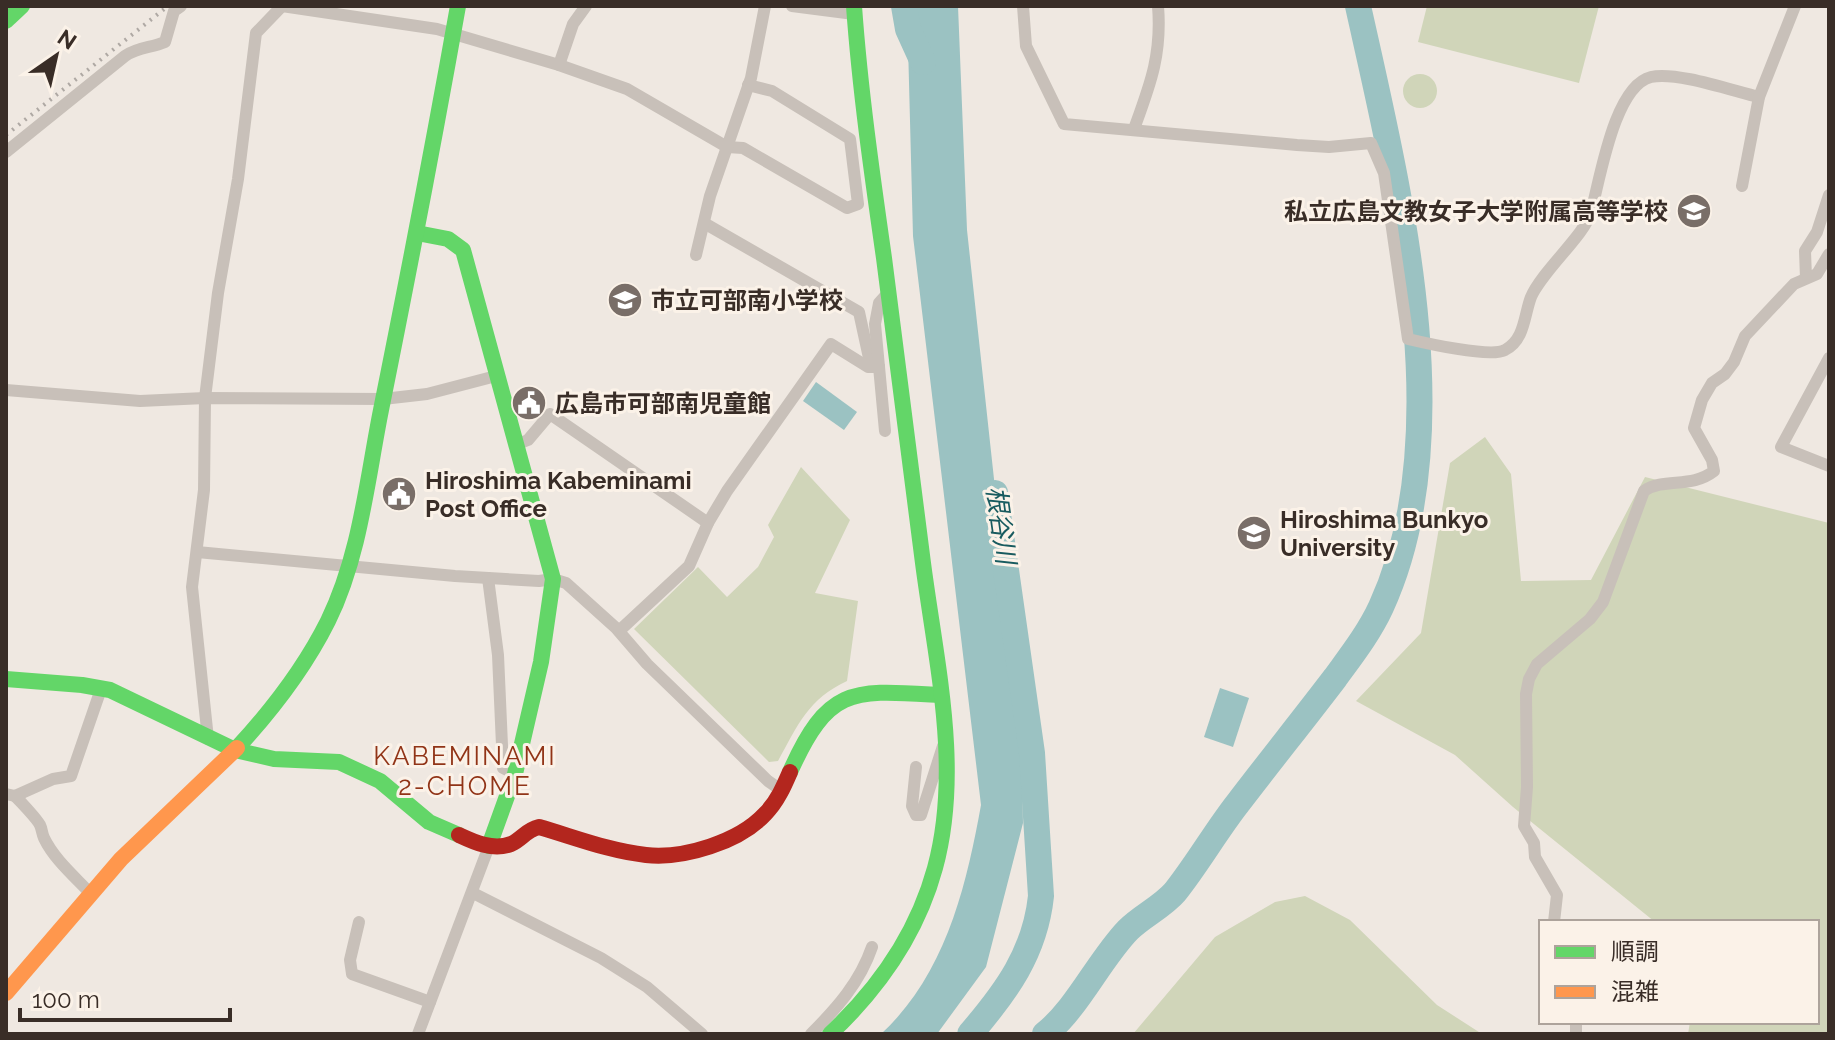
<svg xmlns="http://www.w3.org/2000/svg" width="1835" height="1040" font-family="Raleway,'Noto Sans JP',sans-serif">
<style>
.green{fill:#d0d5b9}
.water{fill:#9bc2c2}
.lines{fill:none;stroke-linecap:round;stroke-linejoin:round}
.river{stroke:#9bc2c2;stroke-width:26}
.street{stroke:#c8c0b9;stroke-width:12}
.fast{stroke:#63d668;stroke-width:16}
.slow{stroke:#ff974d;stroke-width:16}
.jam{stroke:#b3261e;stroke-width:16}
.rail{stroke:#afa9a4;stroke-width:4;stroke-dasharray:2 6;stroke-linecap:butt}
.labels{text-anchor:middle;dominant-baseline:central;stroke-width:6;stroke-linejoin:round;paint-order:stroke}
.poi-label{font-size:24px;font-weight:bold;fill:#392d27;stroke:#fbf2e8;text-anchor:start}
.water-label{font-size:26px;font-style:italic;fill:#185b5f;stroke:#fbf2e8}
.neighbourhood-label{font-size:26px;letter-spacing:2px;fill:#913417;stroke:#fbf2e8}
</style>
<rect width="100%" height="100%" fill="#efe8e1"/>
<g class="green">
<polygon points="1427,6 1599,6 1579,83 1418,42"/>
<circle cx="1420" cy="91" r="17"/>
<polygon points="1485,437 1511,474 1521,581 1591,580 1645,477 1829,523 1829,1034 1688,1034 1690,1022 1817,1022 1817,922 1655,922 1513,807 1455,755 1356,701 1421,633 1450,463"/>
<path d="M801,467L850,520L815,593L858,601L847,681C808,699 798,725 778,761L769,762L634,629L698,567L727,597L758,567L774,537L768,525Z"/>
<polygon points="1305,896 1350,920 1437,1005 1482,1034 1133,1034 1215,937 1275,902"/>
</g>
<g class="water">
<path d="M907,6H958L967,230L1021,728L1023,823L986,967L937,1034H881C945,975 966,888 981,805L913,236Z"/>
<polygon points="816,382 857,412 844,430 803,401"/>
<polygon points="1220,688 1249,698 1233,747 1204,737"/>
</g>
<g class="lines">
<g class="river">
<polyline points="904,6 908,29 923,62"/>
<path d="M970,1034C1006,992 1035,953 1041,896L1032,753L995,493"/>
<path d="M1045,1034C1077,1009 1099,960 1128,930C1142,916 1162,907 1175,892C1198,863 1216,831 1238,803C1270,761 1303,720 1335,678C1351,656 1369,633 1381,607C1461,433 1398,186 1358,6"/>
</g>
<g class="street">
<polyline points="282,6 437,29 559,65 627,89 727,147 743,148 847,208 858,204 850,139 772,91 748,85"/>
<polyline points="792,6 854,14"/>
<path d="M1023,6L1026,46L1064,124L1297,145L1329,147L1371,143L1384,173L1408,339C1425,343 1491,358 1505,350C1525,340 1524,315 1531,297C1542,271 1585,235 1591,212C1600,180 1614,86 1651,77C1676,71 1733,91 1759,97"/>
<polyline points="559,65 573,24 586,6"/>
<path d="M1134,129C1150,85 1162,55 1158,6"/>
<path d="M6,152L125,56C138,47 151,48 165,42L174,11L181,6"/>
<polyline points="1742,186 1759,97 1795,6"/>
<polyline points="704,223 859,312 869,358 879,367"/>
<polyline points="696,255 710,196 751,78 765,6"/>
<polyline points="1806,278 1805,251 1817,232 1829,195"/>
<polyline points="1829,358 1781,447 1829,466"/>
<polyline points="6,390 140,401 205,398 383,399 427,394 496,376"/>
<polyline points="885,431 875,324 879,303 888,293"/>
<polyline points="515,445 528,440 550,414 708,523"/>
<polyline points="197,552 455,576 539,581 553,579 566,583 616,628 647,664 768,781 781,790"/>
<polyline points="488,578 498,655 503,768 515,774"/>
<polyline points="619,631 689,566 708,523 727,491 831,344 868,367 879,367"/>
<polyline points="208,739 192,587 204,490 205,398 218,293 238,179 256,33 282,6"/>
<polyline points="916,767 912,806 916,815 921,815 943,746"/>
<polyline points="6,794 15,796 53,779 71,776 101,689"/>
<path d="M15,796C20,801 37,819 40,825C42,829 42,834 44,838C54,859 74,876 90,893"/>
<polyline points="473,893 601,958 647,987 702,1034"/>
<polyline points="359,922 350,960 352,974 430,1002"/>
<path d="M1554,922L1557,895L1535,857L1534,843L1524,826L1527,787L1526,694L1529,679L1537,664L1590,619L1603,602L1644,491C1665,477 1691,489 1714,471L1712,460L1694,428L1702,400L1712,383L1725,374L1734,362L1745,336L1794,284L1817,274L1829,254"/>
<polyline points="1576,1022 1576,1034"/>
<polyline points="418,1034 489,846"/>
<path d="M811,1034C837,1008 860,982 872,947"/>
</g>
<g class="fast">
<polyline points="6,21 22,6"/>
<polyline points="417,233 448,239 463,250 553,579 541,662 515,774 489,846"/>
<polyline points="6,679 82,685 110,690 235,750 274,759 339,762 380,781 429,822 459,835"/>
<path d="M237,748C273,709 304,669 328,621C360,556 367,480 381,410C408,276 434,141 458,6"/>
<path d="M790,772C829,685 853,690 940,695"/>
<path d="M830,1034C879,988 917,934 935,868C962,769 936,663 923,563C910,461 897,359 884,258C872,174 860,90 854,6"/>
</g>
<polyline class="slow" points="6,993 121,859 237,748"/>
<path class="jam" d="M459,835C474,842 493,851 511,844C522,839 526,830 539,827C574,837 609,851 646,855C684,859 739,842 765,814C777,802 784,786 790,772"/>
<polyline class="rail" points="6,135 168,6"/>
</g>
<defs>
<g id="school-disc" transform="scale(1.8)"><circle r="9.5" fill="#796e68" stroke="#fbf2e8"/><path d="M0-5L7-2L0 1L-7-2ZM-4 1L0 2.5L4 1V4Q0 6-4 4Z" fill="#fff"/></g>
<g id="civic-disc" transform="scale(1.8)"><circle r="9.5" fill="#796e68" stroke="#fbf2e8"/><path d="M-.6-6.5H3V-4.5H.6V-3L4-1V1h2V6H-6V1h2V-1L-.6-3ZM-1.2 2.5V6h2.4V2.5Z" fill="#fff"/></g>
<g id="university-disc" transform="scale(1.8)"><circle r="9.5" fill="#796e68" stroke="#fbf2e8"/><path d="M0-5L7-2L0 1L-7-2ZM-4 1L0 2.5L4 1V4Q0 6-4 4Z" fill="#fff"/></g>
</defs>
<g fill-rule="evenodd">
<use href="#school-disc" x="1694" y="211"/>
<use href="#school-disc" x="625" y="300"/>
<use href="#civic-disc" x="529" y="403"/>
<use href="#civic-disc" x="399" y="494"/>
<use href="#university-disc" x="1254" y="533"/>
</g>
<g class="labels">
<g class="poi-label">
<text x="1668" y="211" text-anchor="end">私立広島文教女子大学附属高等学校</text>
<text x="651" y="300">市立可部南小学校</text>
<text x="555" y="403">広島市可部南児童館</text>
<text x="425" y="480">Hiroshima Kabeminami<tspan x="425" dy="28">Post Office</tspan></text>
<text x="1280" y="519">Hiroshima Bunkyo<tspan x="1280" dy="28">University</tspan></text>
</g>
<g class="water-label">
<text transform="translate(1001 525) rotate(82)">根谷川</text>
</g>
<g class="neighbourhood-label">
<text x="465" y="756">KABEMINAMI<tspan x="465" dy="30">2-CHOME</tspan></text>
</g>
</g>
<rect width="1835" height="1040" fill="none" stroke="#392d27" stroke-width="16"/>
<rect x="1539" y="920" width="280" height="104" fill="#fbf2e8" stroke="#ada39b" stroke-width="2"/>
<rect x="1555" y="946" width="40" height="12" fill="#63d668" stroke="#ada39b" stroke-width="2"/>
<text x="1611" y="960" font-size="24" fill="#392d27">順調</text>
<rect x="1555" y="986" width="40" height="12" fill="#ff974d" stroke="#ada39b" stroke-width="2"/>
<text x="1611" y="1000" font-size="24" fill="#392d27">混雑</text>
<g transform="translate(56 56) rotate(34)" stroke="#fbf2e8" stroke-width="6" paint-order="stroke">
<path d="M0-6L14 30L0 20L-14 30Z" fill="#392d27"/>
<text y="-12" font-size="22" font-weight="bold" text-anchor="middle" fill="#392d27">N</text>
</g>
<path d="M20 1008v12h210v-12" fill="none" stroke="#392d27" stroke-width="4"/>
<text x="32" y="1008" font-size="24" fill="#392d27" stroke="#fbf2e8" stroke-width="6" paint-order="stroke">100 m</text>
</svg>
